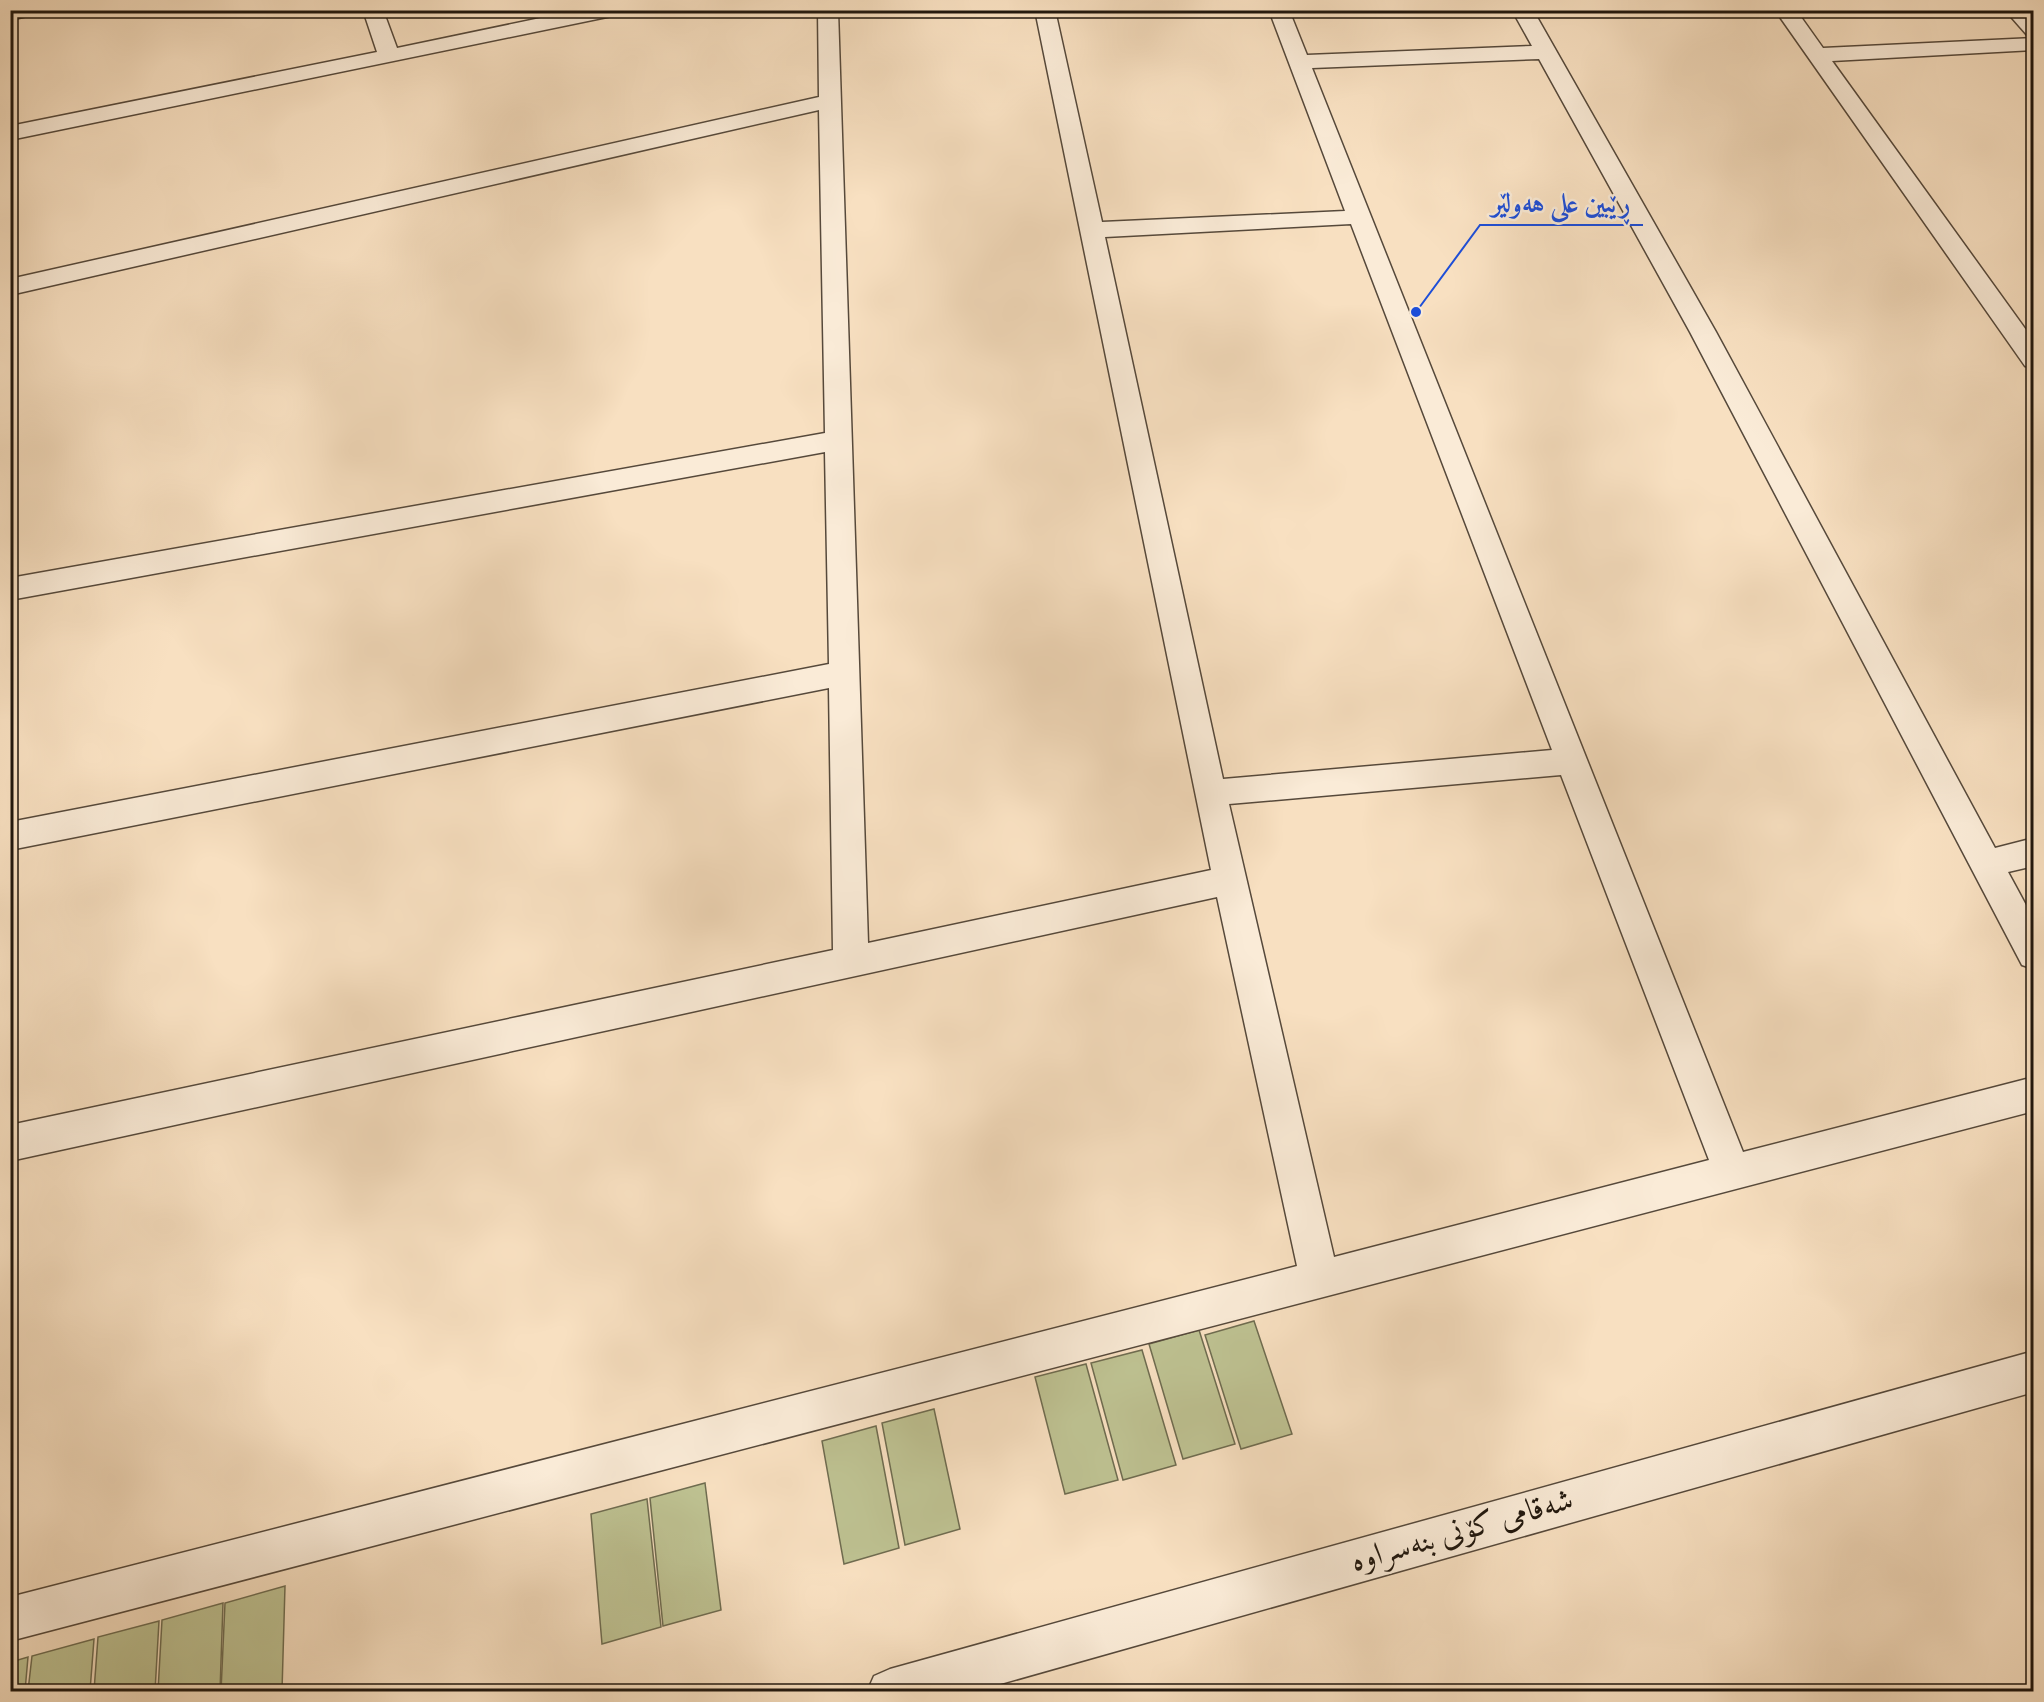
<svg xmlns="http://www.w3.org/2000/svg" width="2044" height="1702" font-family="'IM FELL DW Pica',Amiri,serif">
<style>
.green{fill:#bec292;stroke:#6f6c50;stroke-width:1.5}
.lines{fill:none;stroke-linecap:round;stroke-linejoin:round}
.minor-casing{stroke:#56493b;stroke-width:3}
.minor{fill:#faebd7;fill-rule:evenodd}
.labels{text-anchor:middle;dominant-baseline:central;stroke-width:5;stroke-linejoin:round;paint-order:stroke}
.near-street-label{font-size:32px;fill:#20170e;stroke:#faebd7}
.leader{fill:none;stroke:#1d4ed8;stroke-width:2}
.callout-dot{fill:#1d4ed8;stroke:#faebd7;stroke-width:2}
.callout-label{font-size:27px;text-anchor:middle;font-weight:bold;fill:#1d4ed8;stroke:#faebd7;stroke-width:5;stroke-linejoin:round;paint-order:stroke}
</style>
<rect width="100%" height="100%" fill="#f8e0c1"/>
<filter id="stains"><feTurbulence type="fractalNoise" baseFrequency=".00333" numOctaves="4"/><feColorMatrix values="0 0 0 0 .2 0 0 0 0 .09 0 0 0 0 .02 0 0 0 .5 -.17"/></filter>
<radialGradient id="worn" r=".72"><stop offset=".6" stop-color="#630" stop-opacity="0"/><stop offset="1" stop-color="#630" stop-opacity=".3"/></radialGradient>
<g class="green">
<polygon points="1254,1321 1292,1434 1241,1449 1205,1335"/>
<polygon points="1199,1330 1235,1444 1183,1459 1149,1344"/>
<polygon points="1142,1350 1176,1465 1123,1480 1091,1363"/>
<polygon points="1086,1364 1118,1480 1065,1494 1035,1377"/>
<polygon points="934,1409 960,1529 905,1545 882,1423"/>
<polygon points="876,1426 899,1548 844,1564 822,1441"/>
<polygon points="705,1483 721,1610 663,1626 650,1498"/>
<polygon points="647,1499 661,1627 602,1644 591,1514"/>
<polygon points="285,1586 282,1691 221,1691 225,1603"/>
<polygon points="223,1603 220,1691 158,1691 162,1620"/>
<polygon points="159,1621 155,1691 94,1691 98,1637"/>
<polygon points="94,1639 90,1691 28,1691 32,1656"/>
<polygon points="28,1657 25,1691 11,1691 11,1662"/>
</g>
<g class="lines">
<g class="minor-casing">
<g id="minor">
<polygon points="10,10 39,10 36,14 10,20"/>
<polygon points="363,10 383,10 397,48 579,10 622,10 619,14 612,16 10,140 10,126 377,52"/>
<path d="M818,10H838L868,943L1211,870L1035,10H1055L1102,222L1345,211L1269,10H1289L1307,55L1532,46L1512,10H1533L1716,332L1995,848L2034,838V866L2008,872L2034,920V969L2022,965L1690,332L1539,59L1312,68L1743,1152L2034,1077V1111L10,1641V1597L1297,1266L1217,897L10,1161V1125L833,950L829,688L10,850V822L829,664L825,452L10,600V578L825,433L819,110L10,295V279L819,97ZM1351,224L1552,750L1223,779L1105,237ZM1561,775L1709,1160L1334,1257L1229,804Z"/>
<polygon points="1775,10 1796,10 1823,48 2034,38 2034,50 1832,61 2034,341 2034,368 2025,366"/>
<polygon points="2005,10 2027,10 2034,18 2034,37 2027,35"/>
<polygon points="2034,1351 2034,1392 972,1692 867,1692 874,1676 890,1669"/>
</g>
</g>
<use href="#minor" class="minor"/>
</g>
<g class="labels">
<g class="near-street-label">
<text transform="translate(1462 1531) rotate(-16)">شەقامی کۆنی بنەسراوە</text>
</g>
</g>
<path class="leader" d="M1416 312L1480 225H1643"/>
<circle class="callout-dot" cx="1416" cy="312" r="6"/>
<g class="callout-label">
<text x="1561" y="212">ڕێبین علی هەولێر</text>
</g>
<rect width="2044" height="1702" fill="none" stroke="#f8e0c1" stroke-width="36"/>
<rect x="12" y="12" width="2020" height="1678" fill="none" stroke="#20170e" stroke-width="3"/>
<rect x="18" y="18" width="2008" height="1666" fill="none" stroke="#20170e" stroke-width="1.5"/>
<rect width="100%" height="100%" filter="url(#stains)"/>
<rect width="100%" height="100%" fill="url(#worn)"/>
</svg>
